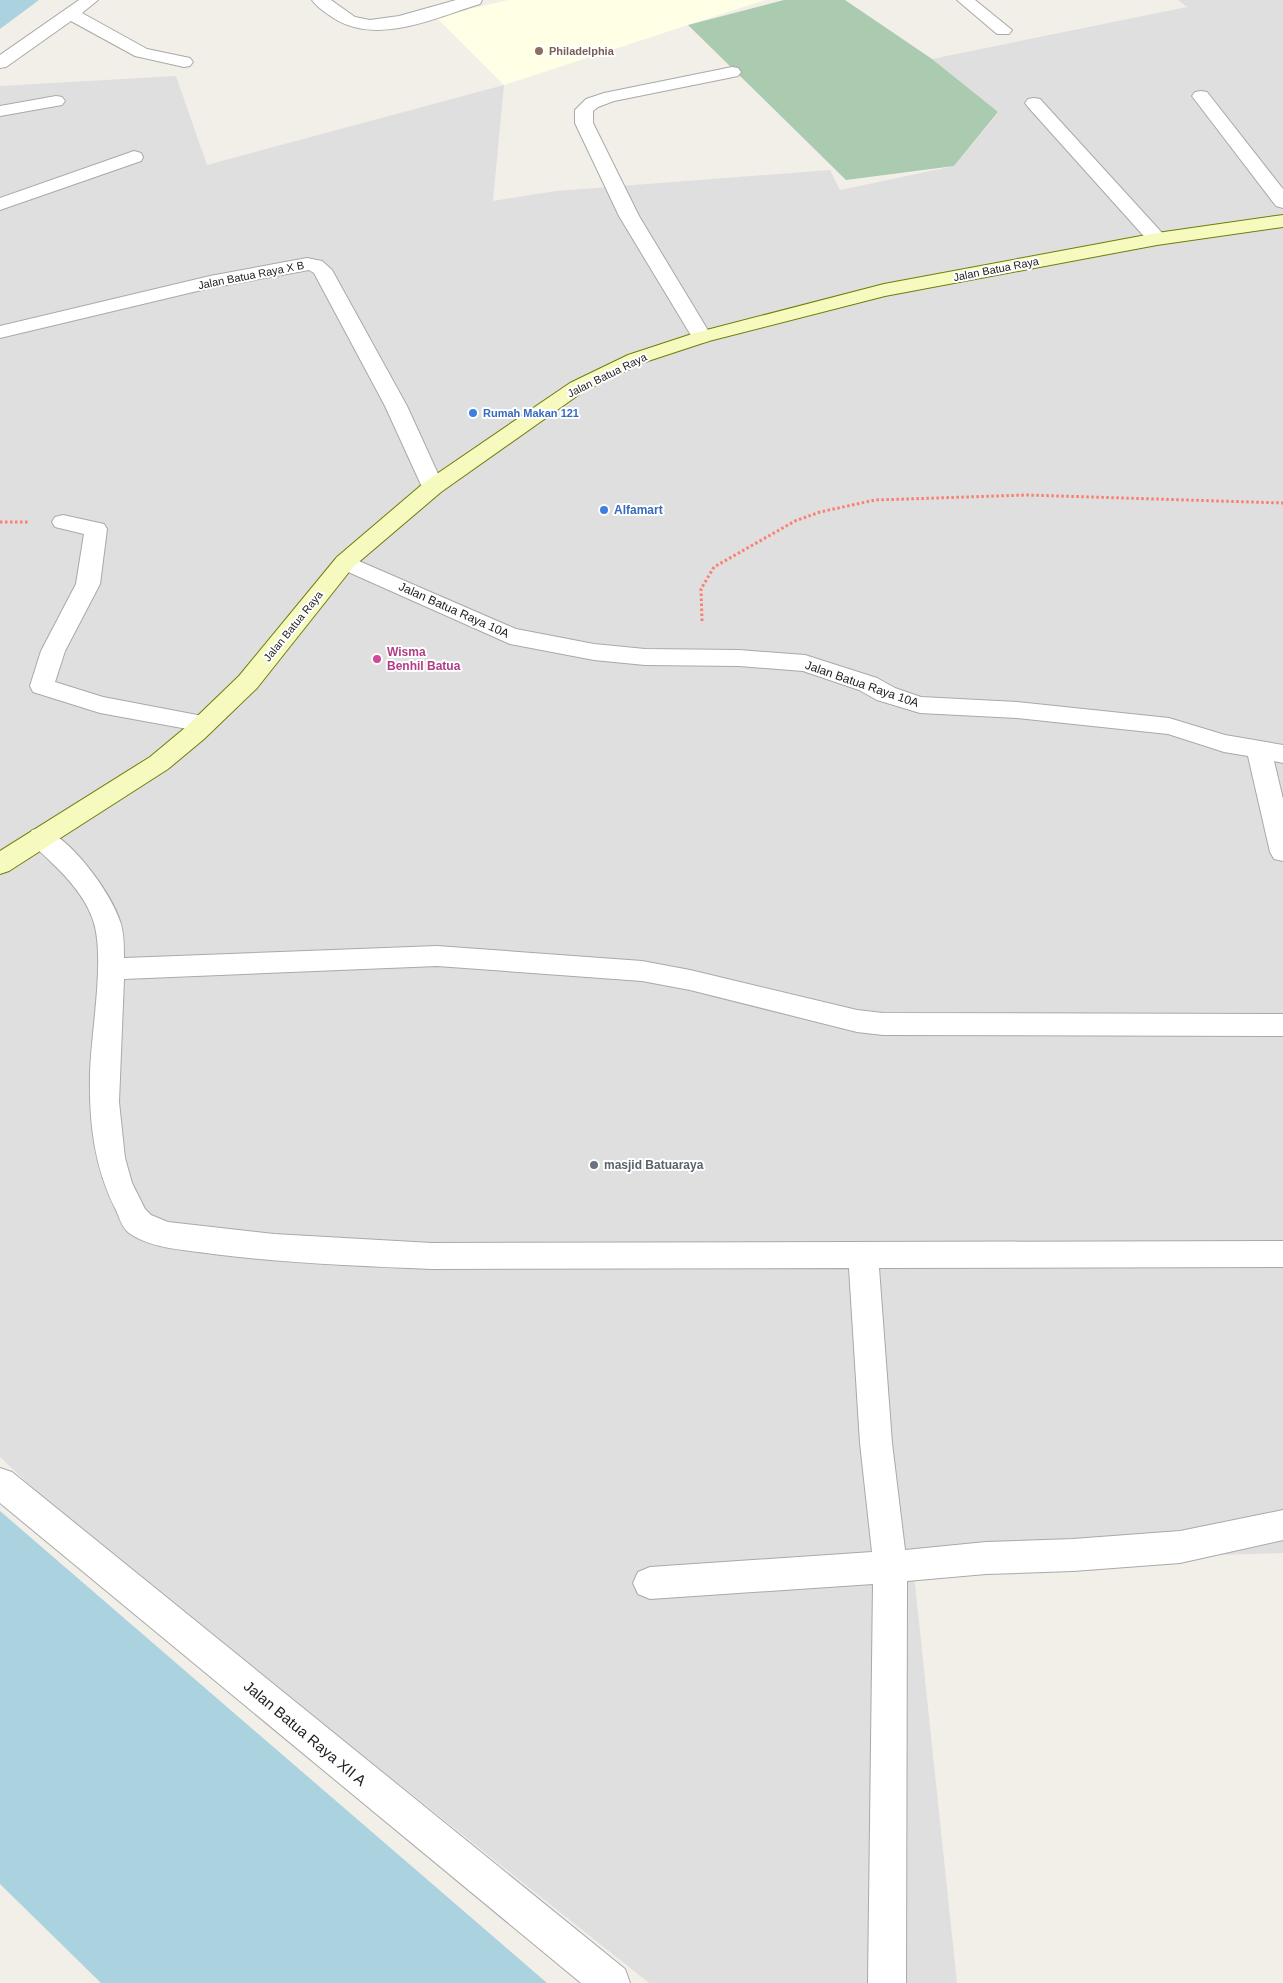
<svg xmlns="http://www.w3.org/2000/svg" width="1283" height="1983" font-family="Helvetica,sans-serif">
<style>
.residential{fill:#e0dfdf}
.education{fill:#ffffe5}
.cemetery{fill:#aacbaf}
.water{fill:#aad3df}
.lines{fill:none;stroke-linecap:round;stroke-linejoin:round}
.minor-casing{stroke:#a9a9a9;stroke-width:2}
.secondary-casing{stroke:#707d05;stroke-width:2}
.path{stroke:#fa8072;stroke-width:3;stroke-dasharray:2.5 2.5;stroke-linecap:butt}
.minor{fill:#fff;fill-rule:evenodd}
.secondary{fill:#f7fabf;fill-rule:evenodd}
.education-dot{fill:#8d6e63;stroke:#fff;stroke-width:2}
.shop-dot{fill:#3f7fe0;stroke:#fff;stroke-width:2}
.hotel-dot{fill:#d1479c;stroke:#fff;stroke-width:2}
.worship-dot{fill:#6b7280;stroke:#fff;stroke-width:2}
.labels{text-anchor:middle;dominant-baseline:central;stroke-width:4;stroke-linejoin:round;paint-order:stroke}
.far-education-label{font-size:11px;font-weight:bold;fill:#785e54;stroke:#fff;text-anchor:start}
.far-street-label{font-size:11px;fill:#222;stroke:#fff}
.far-shop-label{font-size:11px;font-weight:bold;fill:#366cbe;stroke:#fff;text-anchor:start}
.shop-label{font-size:12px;font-weight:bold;fill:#366cbe;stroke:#fff;text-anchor:start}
.street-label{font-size:12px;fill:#222;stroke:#fff}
.hotel-label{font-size:12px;font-weight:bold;fill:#b23c85;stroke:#fff;text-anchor:start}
.worship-label{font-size:12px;font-weight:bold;fill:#5b616d;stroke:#fff;text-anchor:start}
.near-street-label{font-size:15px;fill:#222;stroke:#fff}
</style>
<rect width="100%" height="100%" fill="#f2efe9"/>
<polygon class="residential" points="1178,0 1283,0 1283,1553 913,1565 957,1983 649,1983 68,1521 0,1457 0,86 176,76 207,165 504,85 493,201 556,191 830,170 840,190 954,166 998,113 932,59 1187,7"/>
<polygon class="education" points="508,0 765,0 504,85 436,17"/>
<polygon class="cemetery" points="784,0 845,0 932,59 998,112 954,166 846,180 688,25"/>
<g class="water">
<polygon points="0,0 39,0 0,29"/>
<polygon points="0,1511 547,1983 101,1983 0,1884"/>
</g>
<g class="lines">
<g class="minor-casing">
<g id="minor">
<polygon points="79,0 98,0 82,13 147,49 190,58 193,62 190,66 184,67 135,56 71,21 6,67 0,68 0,55"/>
<path d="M312,0H331L355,17L370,20L399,16L456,0H482L480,4C434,18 373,48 329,15C323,11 316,6 312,0Z"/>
<polygon points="957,0 975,0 1012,30 1009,34 997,34"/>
<polygon points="732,67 738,68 741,72 738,76 614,101 598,107 593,111 593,123 639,216 712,337 709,341 702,343 695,341 692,337 619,216 575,123 575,110 586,99 604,93"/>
<polygon points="1201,91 1207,92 1283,189 1283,208 1276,206 1195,100 1192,96 1195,92"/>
<polygon points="56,96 62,97 65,101 62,105 0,116 0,106"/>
<polygon points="1034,98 1040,99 1164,235 1167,239 1164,243 1150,243 1028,107 1025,103 1028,99"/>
<polygon points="134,151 141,153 143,157 141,161 0,210 0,198"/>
<polygon points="307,258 322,261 332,270 407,406 444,487 441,492 433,494 425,492 422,487 385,406 314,273 309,270 210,288 0,338 0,326 210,276"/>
<polygon points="63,515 104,524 107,529 100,584 65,651 55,682 103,697 213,718 216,724 213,730 204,732 100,713 33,692 30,686 41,651 76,584 84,534 55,527 52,522 55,517"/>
<polygon points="345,555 516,629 594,644 645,649 739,650 805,655 877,678 895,688 921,697 1017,702 1169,718 1225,735 1283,745 1283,763 1274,761 1283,799 1283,861 1274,859 1270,852 1248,756 1224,752 1168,734 1017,718 920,713 877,700 859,690 803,671 739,666 645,665 594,660 510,644 337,567 334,562 337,557"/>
<path d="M41,828C71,837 112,894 121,924C124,935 124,947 124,958L437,946L642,961L690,970L857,1010L883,1013L1283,1014V1036L883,1035L857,1032L690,990L642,981L437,966L124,979L119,1102L125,1158L132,1183L145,1209L151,1215L168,1222L274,1234L432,1243L1283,1241V1267L879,1268L892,1443L905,1550L986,1542L1073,1539L1180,1531L1283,1510V1540L1180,1563L1073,1571L986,1574L907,1581L906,1983H868L873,1584L650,1599L638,1594L633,1583L638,1572L650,1567L872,1552L860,1443L849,1268L432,1269C359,1266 286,1263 213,1254C187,1250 151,1249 129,1233C122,1228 119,1217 116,1210C94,1167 89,1122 90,1074C91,1032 105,961 94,923C87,899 69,879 51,862C43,854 34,847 28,837L32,830Z"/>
<polygon points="0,1468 12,1472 625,1969 630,1983 581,1983 0,1503"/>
</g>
</g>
<g class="secondary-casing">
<polygon id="secondary" points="1283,215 1283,227 1157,245 885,296 709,341 642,363 584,391 441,492 353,567 257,688 204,739 168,769 9,871 0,874 0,851 150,757 186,727 239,676 337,557 425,482 570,383 628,355 695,333 884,284 1157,233"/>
</g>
<g class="path">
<polyline points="0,522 29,522"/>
<polyline points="702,621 701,589 714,567 795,521 820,512 875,500 1027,495 1283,503"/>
</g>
<use href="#minor" class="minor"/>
<use href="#secondary" class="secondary"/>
</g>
<circle class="education-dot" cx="539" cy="51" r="5"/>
<g class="shop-dot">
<circle cx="473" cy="413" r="5"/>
<circle cx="604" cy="510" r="5"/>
</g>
<circle class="hotel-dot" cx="377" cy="659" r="5"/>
<circle class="worship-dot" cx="594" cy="1165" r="5"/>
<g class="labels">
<g class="far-education-label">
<text x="549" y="51">Philadelphia</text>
</g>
<g class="far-street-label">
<text transform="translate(996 269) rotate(-11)">Jalan Batua Raya</text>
<text transform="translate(251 275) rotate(-11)">Jalan Batua Raya X B</text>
<text transform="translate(607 375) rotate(-26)">Jalan Batua Raya</text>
<text transform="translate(293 626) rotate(-51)">Jalan Batua Raya</text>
</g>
<g class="far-shop-label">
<text x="483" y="413">Rumah Makan 121</text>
</g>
<g class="shop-label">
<text x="614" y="510">Alfamart</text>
</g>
<g class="street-label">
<text transform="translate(454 610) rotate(24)">Jalan Batua Raya 10A</text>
<text transform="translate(862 684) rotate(19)">Jalan Batua Raya 10A</text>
</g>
<g class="hotel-label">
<text x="387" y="652">Wisma<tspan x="387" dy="14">Benhil Batua</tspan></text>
</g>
<g class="worship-label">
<text x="604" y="1165">masjid Batuaraya</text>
</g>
<g class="near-street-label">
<text transform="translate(305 1733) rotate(40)">Jalan Batua Raya XII A</text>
</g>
</g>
</svg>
